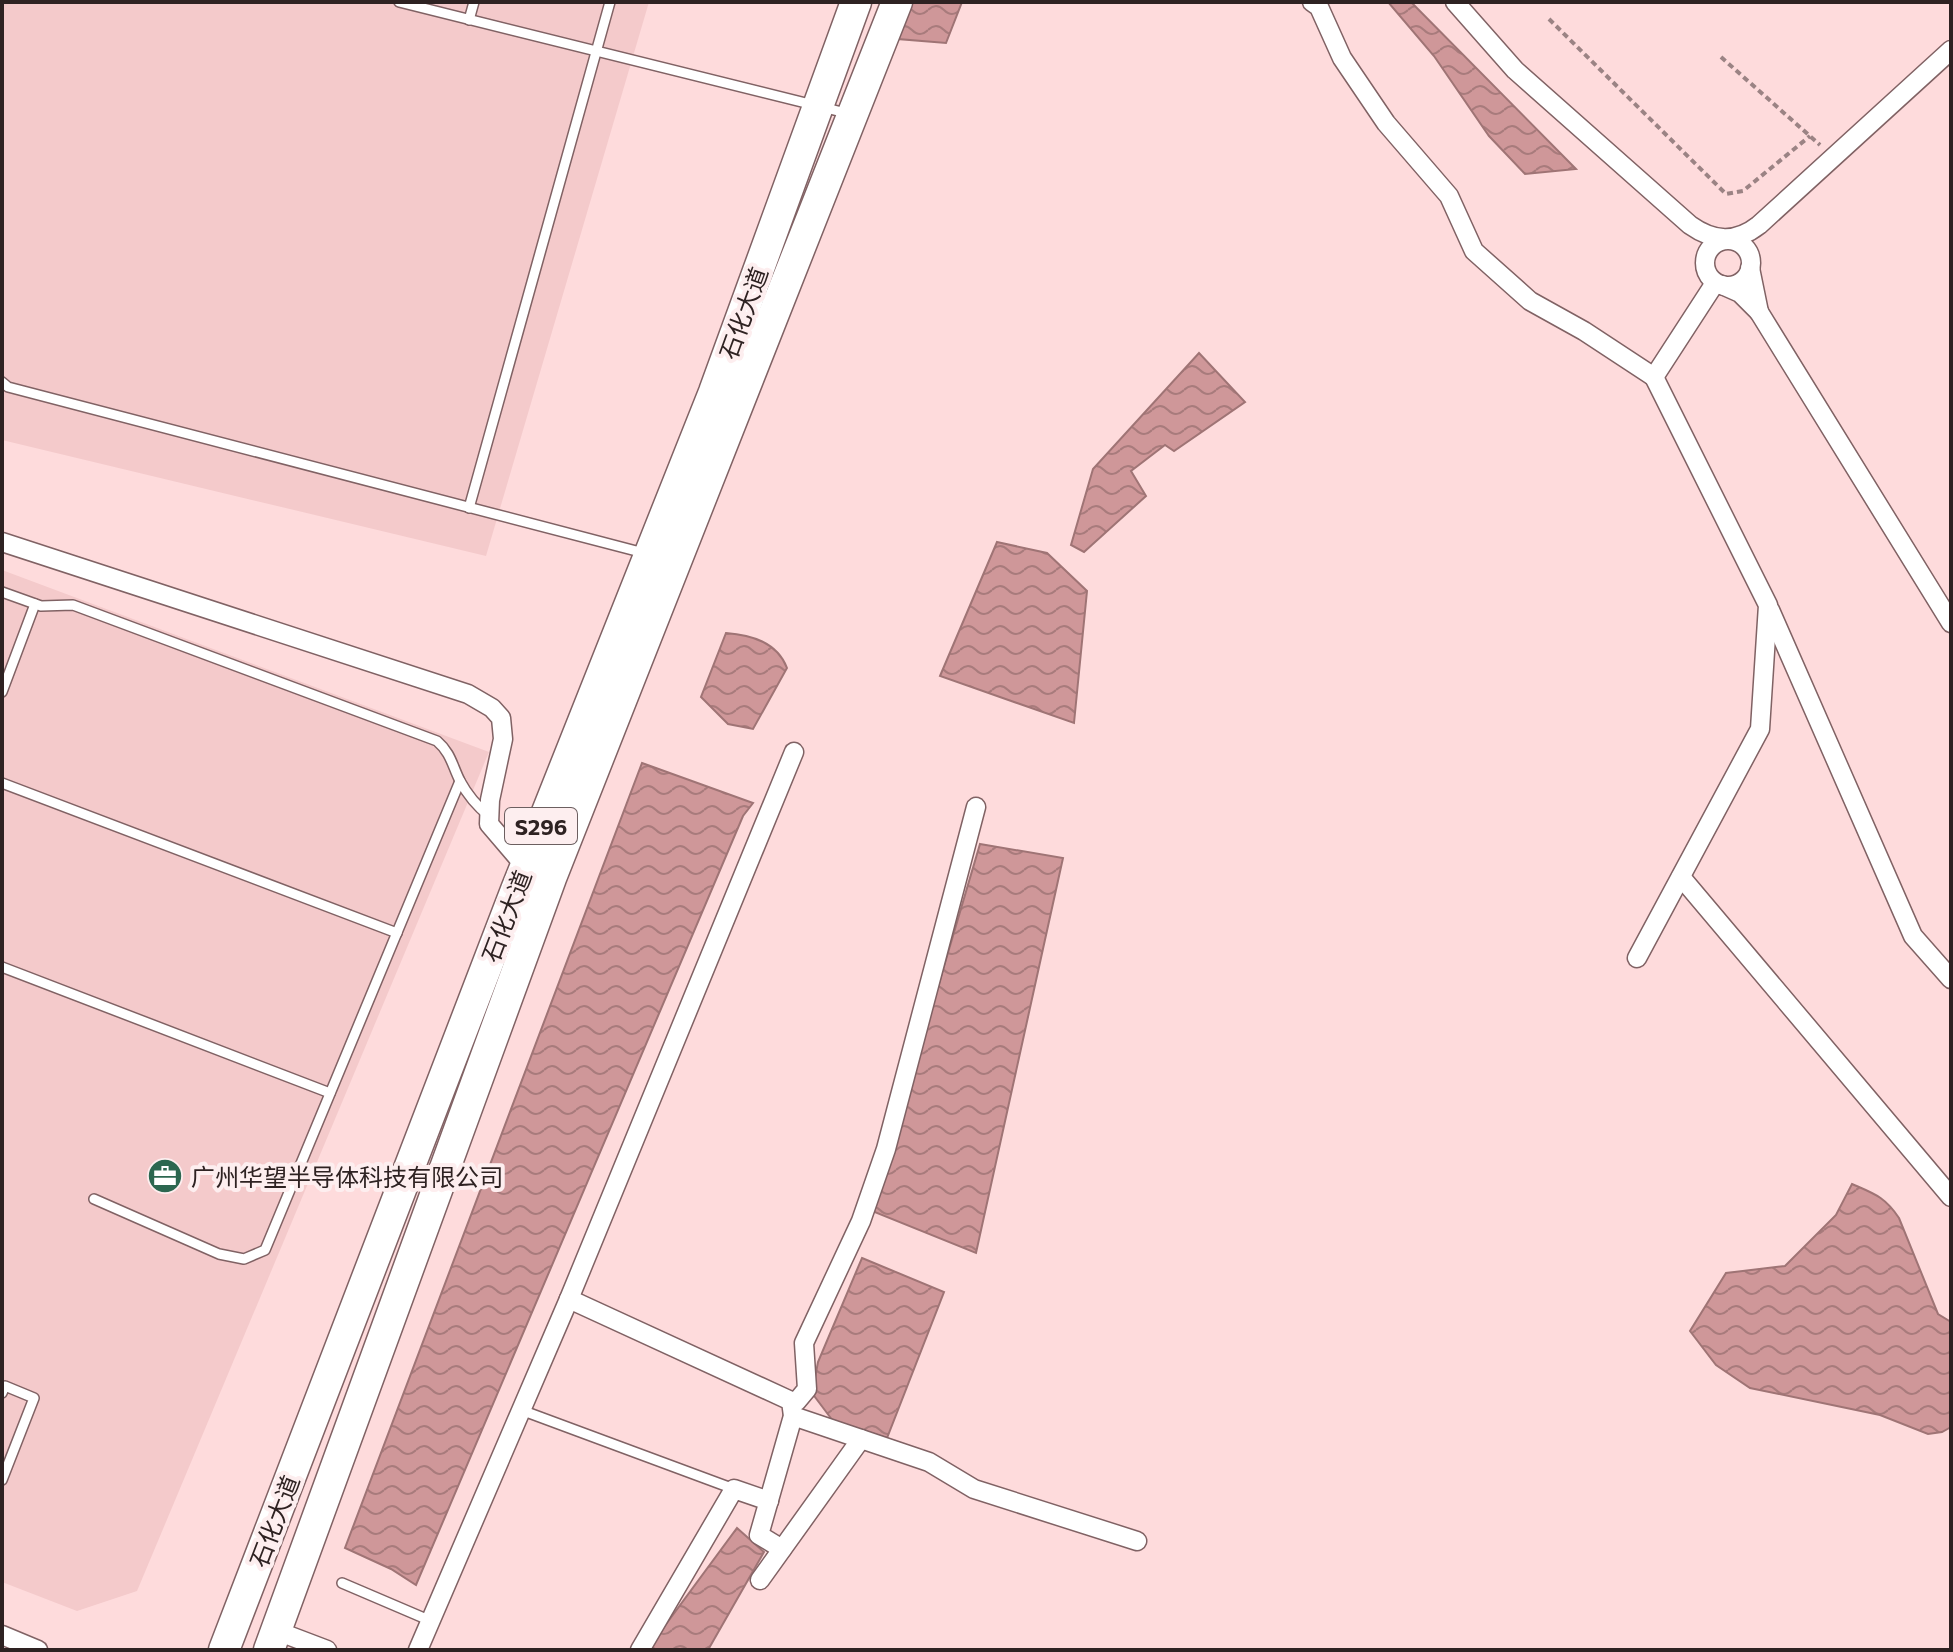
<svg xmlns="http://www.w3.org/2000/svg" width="1953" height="1652" font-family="Commissioner,'Noto Sans SC',sans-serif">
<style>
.built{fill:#f4cacb}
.water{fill:url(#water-waves);stroke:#9f7475;stroke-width:2}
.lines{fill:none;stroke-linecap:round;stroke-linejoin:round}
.lane-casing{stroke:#806264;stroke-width:12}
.street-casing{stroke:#806264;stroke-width:21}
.primary-casing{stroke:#806264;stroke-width:33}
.path{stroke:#9b8384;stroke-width:4;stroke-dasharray:6 4;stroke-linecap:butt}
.lane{stroke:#fff;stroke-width:9}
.street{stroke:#fff;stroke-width:18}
.primary{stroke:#fff;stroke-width:30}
.labels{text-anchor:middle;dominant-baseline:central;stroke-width:8;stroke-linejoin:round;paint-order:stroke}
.shield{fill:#fdeeef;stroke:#6c5f60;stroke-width:2}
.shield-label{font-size:22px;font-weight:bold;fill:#2e2222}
.street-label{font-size:24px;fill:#2e2222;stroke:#fdeeef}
.poi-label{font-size:24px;fill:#2e2222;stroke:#fdeeef;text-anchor:start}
</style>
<defs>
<pattern id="water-waves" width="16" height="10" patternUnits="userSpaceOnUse" patternTransform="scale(2)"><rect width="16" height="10" fill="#cf9799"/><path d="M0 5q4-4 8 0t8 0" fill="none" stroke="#a87b7c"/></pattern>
</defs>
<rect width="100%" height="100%" fill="#fedbdc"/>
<g class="built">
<polygon points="2,2 649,2 486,556 2,440"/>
<polygon points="2,570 489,752 137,1591 77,1611 2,1582"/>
</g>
<g class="water">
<polygon points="911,2 962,2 946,43 898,39"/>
<polygon points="1388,2 1411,2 1576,169 1525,174 1489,136 1434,56"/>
<polygon points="1199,353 1245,402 1174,451 1165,445 1131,471 1146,496 1084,552 1071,545 1093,469"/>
<polygon points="997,542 1047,553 1087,591 1074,723 940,676"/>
<path d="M726,633C751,635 777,642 787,668L753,729L728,724L701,697Z"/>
<polygon points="642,763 753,803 743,816 416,1585 391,1569 345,1548"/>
<polygon points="980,844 1063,858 976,1253 872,1211"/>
<path d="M1852,1184C1875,1194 1885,1197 1899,1218L1938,1314L1951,1322V1427L1942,1432L1928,1434L1880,1415L1750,1388L1716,1365L1690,1331L1726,1273L1785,1266L1836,1215Z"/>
<polygon points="862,1258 944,1292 887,1438 833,1421 812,1393 818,1362"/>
<polygon points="737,1528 764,1552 708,1650 647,1650"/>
</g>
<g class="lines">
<g class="lane-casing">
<g id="lane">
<polyline points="399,2 850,114"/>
<polyline points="469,20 474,2"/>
<polyline points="2,382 8,387 644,553"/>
<polyline points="469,508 610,2"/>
<path d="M2,592L41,606L73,605L437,741C451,753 452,765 460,781C467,794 478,807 489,816"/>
<polyline points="2,692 35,604"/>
<polyline points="2,783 397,933"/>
<polyline points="2,967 330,1093"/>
<polyline points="94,1199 219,1254 244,1259 265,1250 460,781"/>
<polyline points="2,1393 5,1386 34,1398 2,1480"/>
<polyline points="521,1410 734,1489"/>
<polyline points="342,1583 431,1621"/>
</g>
</g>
<g class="street-casing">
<g id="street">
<polyline points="1312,2 1319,7 1342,58 1386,123 1449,196 1474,251 1530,301 1584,331 1654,377 1715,283"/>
<path d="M1455,2L1515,70L1690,225C1714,242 1736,243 1759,225L1951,50"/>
<circle cx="1728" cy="263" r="23"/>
<polyline points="1722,285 1740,293 1759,312 1750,268"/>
<polyline points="1759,312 1951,623"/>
<polyline points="2,542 468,694 492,708 501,718 503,739 490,800 489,824 525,866 530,869"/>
<polyline points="1770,610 1913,936 1951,979"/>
<polyline points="1681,877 1951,1197"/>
<polyline points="1637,958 1760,729 1768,605 1654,377"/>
<polyline points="569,1299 791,1401 793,1416 759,1535 782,1549"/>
<polyline points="791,1401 797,1401 807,1389 804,1343 861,1221 886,1149 976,807"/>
<polyline points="793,1416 929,1462 974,1489 1137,1541"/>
<polyline points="760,1580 861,1439"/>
<polyline points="277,1631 327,1650"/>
<polyline points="2,1635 38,1650"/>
<polyline points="418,1650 569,1299 794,752"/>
<polyline points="640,1650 734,1489 769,1501"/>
</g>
</g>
<g class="primary-casing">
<g id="primary">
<polyline points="224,1650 516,890 714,392 856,2"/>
<polyline points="269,1650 551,878 897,2"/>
</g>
</g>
<g class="path">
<polyline points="1549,19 1726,194 1743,191 1810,136"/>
<polyline points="1721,57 1820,145"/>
</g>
<use href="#lane" class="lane"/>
<use href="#street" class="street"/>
<use href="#primary" class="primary"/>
</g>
<defs>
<g id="office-disc" transform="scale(1.8)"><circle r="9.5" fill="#2c6750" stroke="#fdeeef"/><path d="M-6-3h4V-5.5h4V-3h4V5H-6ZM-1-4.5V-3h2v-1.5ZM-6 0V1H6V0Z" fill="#fff"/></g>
</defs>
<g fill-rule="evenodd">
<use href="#office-disc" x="165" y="1176"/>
</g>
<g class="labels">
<rect class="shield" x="505" y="808" width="72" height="36" rx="6"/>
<g class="shield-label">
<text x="541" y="826">S296</text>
</g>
<g class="street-label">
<text transform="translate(743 313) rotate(-70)">石化大道</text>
<text transform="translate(506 916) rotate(-69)">石化大道</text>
<text transform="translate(274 1521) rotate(-69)">石化大道</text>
</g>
<g class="poi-label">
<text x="191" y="1176">广州华望半导体科技有限公司</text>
</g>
</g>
<rect width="1953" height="1652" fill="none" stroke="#2e2222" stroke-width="8"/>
</svg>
